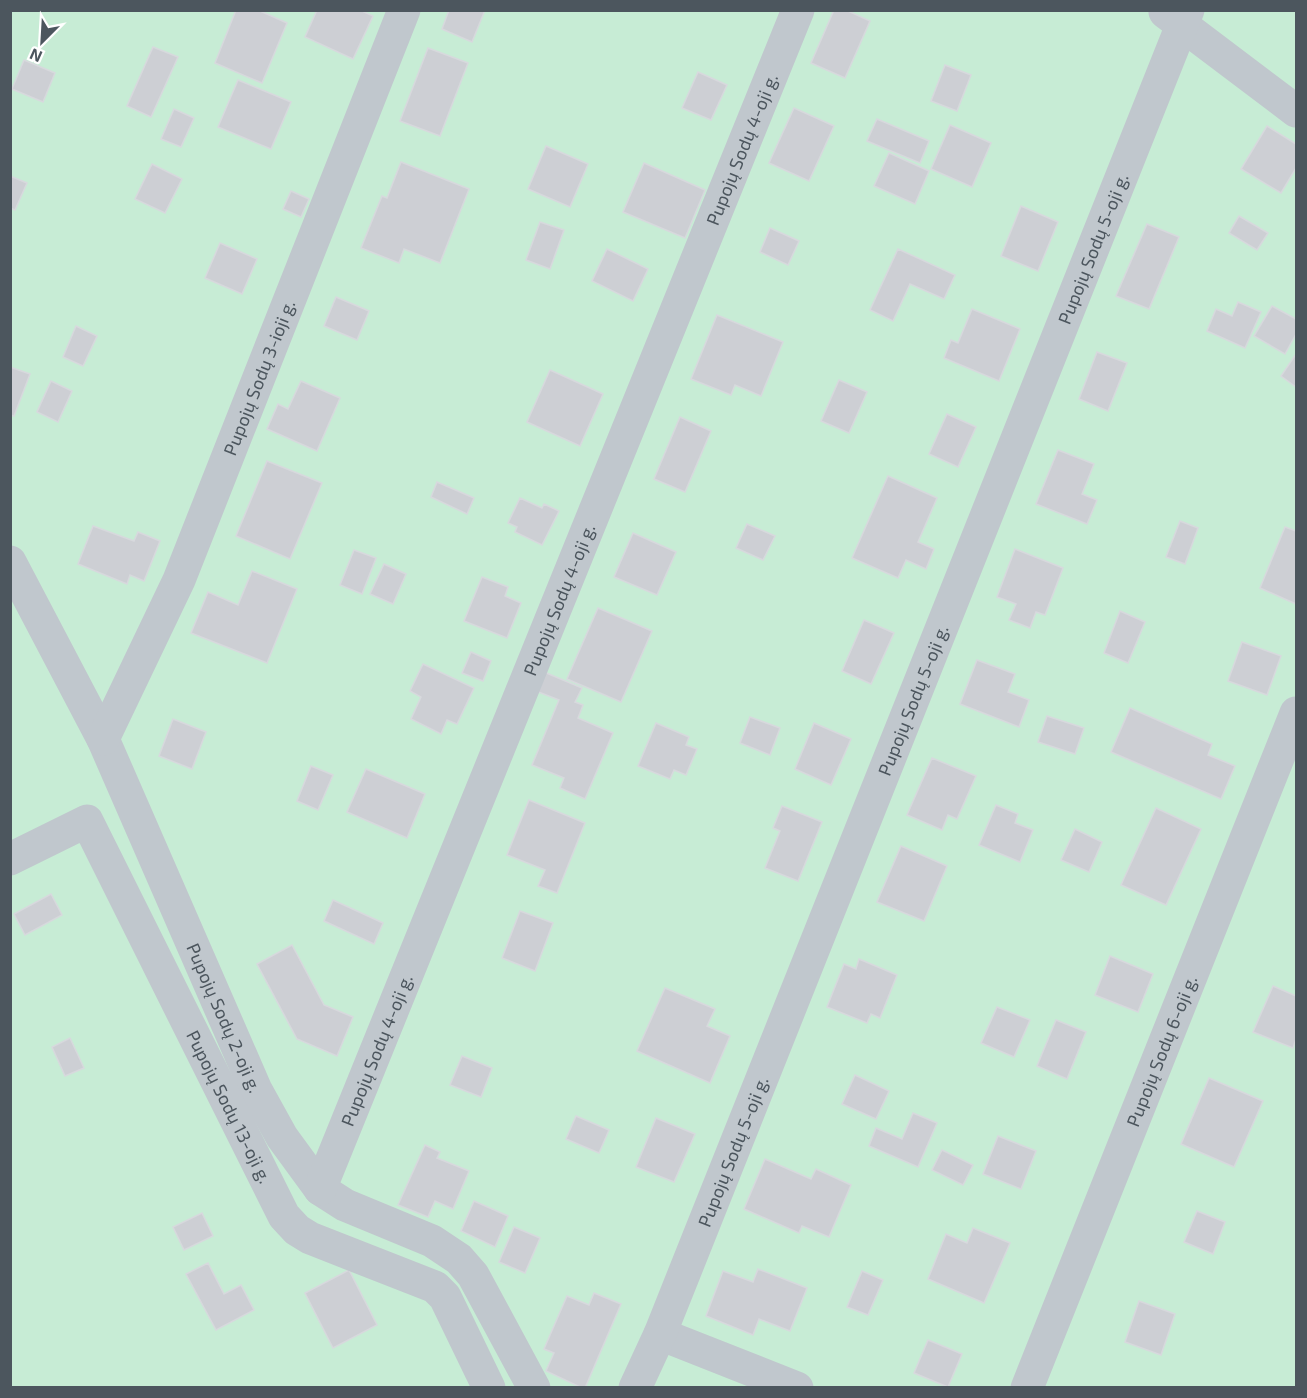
<svg xmlns="http://www.w3.org/2000/svg" width="1307" height="1398" font-family="'Exo 2',sans-serif">
<style>
.green{fill:#c7ecd5}
.building{fill:#cdcfd4;stroke:#d7d9dd;stroke-width:1.5}
.lines{fill:none;stroke-linecap:round;stroke-linejoin:round}
.street{stroke:#c0c7cd;stroke-width:33}
.labels{text-anchor:middle;dominant-baseline:central;stroke-width:6;stroke-linejoin:round;paint-order:stroke}
.street-label{font-size:18px;fill:#4c565e;stroke:#fff}
</style>
<rect width="100%" height="100%" fill="#f4f3f3"/>
<rect class="green" x="11" y="11" width="1285" height="1376"/>
<g class="building">
<polygon points="236,10 258,10 287,23 262,83 215,63"/>
<polygon points="317,10 360,10 373,16 353,59 305,37"/>
<polygon points="449,10 485,10 472,42 442,29"/>
<polygon points="834,10 846,10 870,21 845,78 811,63"/>
<polygon points="153,47 178,57 151,117 127,106"/>
<polygon points="428,48 468,63 440,136 400,121"/>
<polygon points="24,60 55,73 43,102 12,89"/>
<polygon points="945,65 971,75 957,111 931,101"/>
<polygon points="698,72 727,85 711,120 682,108"/>
<polygon points="238,80 291,102 271,149 218,127"/>
<polygon points="794,108 834,126 809,181 769,163"/>
<polygon points="174,109 194,118 181,147 161,139"/>
<polygon points="877,119 929,141 920,163 867,141"/>
<polygon points="950,125 991,143 972,187 931,169"/>
<polygon points="1267,126 1296,144 1296,168 1281,193 1241,169"/>
<polygon points="546,146 588,164 570,207 528,189"/>
<polygon points="889,153 929,171 915,204 874,186"/>
<polygon points="401,162 469,189 440,263 404,249 399,263 361,248 382,196 387,198"/>
<polygon points="644,163 705,190 685,238 623,212"/>
<polygon points="152,164 182,179 165,213 135,199"/>
<polygon points="10,176 27,183 15,210 10,208"/>
<polygon points="291,191 309,199 301,217 283,209"/>
<polygon points="1021,206 1058,222 1038,271 1001,256"/>
<polygon points="1239,216 1268,233 1257,250 1229,233"/>
<polygon points="540,222 564,230 550,269 526,260"/>
<polygon points="1147,224 1179,237 1149,309 1116,296"/>
<polygon points="770,228 799,241 788,265 760,252"/>
<polygon points="220,243 257,259 242,294 205,278"/>
<polygon points="607,249 648,269 633,301 592,281"/>
<polygon points="898,249 955,275 944,299 910,284 893,321 870,310"/>
<polygon points="336,297 369,311 357,340 324,326"/>
<polygon points="1238,302 1261,312 1245,348 1207,331 1216,309 1232,316"/>
<polygon points="1272,306 1296,319 1296,334 1285,354 1254,336"/>
<polygon points="972,309 1020,329 999,381 944,358 951,340 958,343"/>
<polygon points="717,315 783,342 761,396 735,385 731,395 691,379"/>
<polygon points="76,326 97,336 83,366 63,357"/>
<polygon points="1097,352 1127,363 1108,411 1079,399"/>
<polygon points="1296,354 1296,387 1281,376"/>
<polygon points="10,367 30,374 14,416 10,415"/>
<polygon points="550,370 603,394 580,446 527,422"/>
<polygon points="839,380 867,392 849,433 821,421"/>
<polygon points="51,381 72,391 58,422 37,412"/>
<polygon points="301,381 340,398 317,451 267,429 278,404 288,409"/>
<polygon points="947,414 976,427 958,467 929,454"/>
<polygon points="680,417 711,431 685,492 654,479"/>
<polygon points="1058,450 1094,464 1082,494 1097,500 1087,524 1036,504"/>
<polygon points="267,461 322,483 290,559 236,536"/>
<polygon points="888,476 937,498 918,542 934,549 926,569 906,560 898,578 852,558"/>
<polygon points="437,482 474,498 467,514 431,497"/>
<polygon points="520,498 542,508 544,504 559,511 542,545 515,532 517,527 508,523"/>
<polygon points="1180,521 1198,528 1185,564 1166,557"/>
<polygon points="747,524 775,536 763,560 736,548"/>
<polygon points="93,526 134,541 138,532 160,541 144,581 130,575 127,584 78,564"/>
<polygon points="1285,527 1296,531 1296,604 1260,588"/>
<polygon points="633,533 676,552 657,595 614,577"/>
<polygon points="1015,549 1063,568 1045,615 1036,612 1030,628 1009,620 1016,604 997,597"/>
<polygon points="354,550 376,558 362,594 340,585"/>
<polygon points="384,564 406,574 393,604 370,594"/>
<polygon points="252,571 297,589 267,663 191,633 208,592 238,605"/>
<polygon points="482,577 508,587 505,596 521,603 507,638 464,621"/>
<polygon points="598,608 652,631 621,702 567,679"/>
<polygon points="1120,611 1145,622 1128,663 1104,653"/>
<polygon points="864,620 894,633 871,684 842,671"/>
<polygon points="1242,642 1281,656 1267,695 1228,681"/>
<polygon points="471,652 491,661 483,681 462,673"/>
<polygon points="977,660 1015,674 1008,692 1029,700 1019,727 960,704"/>
<polygon points="423,664 474,688 457,724 447,720 441,734 411,719 421,697 410,691"/>
<polygon points="544,672 582,688 575,702 583,705 578,718 613,733 585,799 560,788 564,778 532,765 559,700 536,691"/>
<polygon points="1130,708 1212,744 1208,755 1235,766 1221,799 1111,752"/>
<polygon points="1047,716 1084,728 1075,754 1038,742"/>
<polygon points="750,717 780,728 770,755 740,743"/>
<polygon points="173,719 206,732 192,769 159,756"/>
<polygon points="656,723 689,737 686,745 697,749 686,775 674,770 670,779 638,766"/>
<polygon points="814,723 851,739 831,785 795,769"/>
<polygon points="932,758 976,776 957,819 948,815 942,830 907,815"/>
<polygon points="311,766 333,775 318,810 297,801"/>
<polygon points="366,769 425,794 407,838 347,812"/>
<polygon points="529,800 585,823 557,893 538,886 545,870 507,855"/>
<polygon points="996,805 1018,814 1015,823 1033,830 1020,862 979,845"/>
<polygon points="782,806 822,822 798,881 765,868 780,831 773,828"/>
<polygon points="1156,808 1201,829 1166,905 1121,885"/>
<polygon points="1075,829 1102,842 1089,872 1061,860"/>
<polygon points="901,846 947,866 924,921 877,902"/>
<polygon points="51,894 62,915 25,935 14,914"/>
<polygon points="333,900 383,923 374,944 324,921"/>
<polygon points="520,911 553,923 535,971 502,958"/>
<polygon points="292,945 324,1005 353,1017 337,1056 297,1039 257,964"/>
<polygon points="1110,956 1153,974 1138,1012 1095,995"/>
<polygon points="859,959 897,975 880,1018 871,1014 867,1023 827,1007 844,964 856,969"/>
<polygon points="1273,986 1296,996 1296,1039 1293,1048 1253,1032"/>
<polygon points="665,988 715,1009 707,1026 730,1036 710,1083 637,1051"/>
<polygon points="997,1007 1030,1020 1014,1057 981,1043"/>
<polygon points="1056,1020 1086,1032 1067,1079 1037,1066"/>
<polygon points="70,1038 84,1068 65,1076 52,1047"/>
<polygon points="462,1056 492,1068 481,1097 450,1085"/>
<polygon points="855,1075 889,1091 876,1119 842,1104"/>
<polygon points="1209,1078 1263,1101 1234,1167 1181,1144"/>
<polygon points="913,1113 937,1123 918,1167 869,1146 876,1128 902,1139"/>
<polygon points="576,1116 609,1130 599,1153 566,1139"/>
<polygon points="656,1118 695,1134 674,1182 636,1167"/>
<polygon points="998,1136 1036,1151 1021,1189 983,1174"/>
<polygon points="425,1145 440,1152 437,1158 469,1171 453,1209 435,1201 428,1217 398,1205"/>
<polygon points="942,1150 973,1165 963,1185 932,1170"/>
<polygon points="765,1159 811,1179 816,1169 851,1185 829,1237 802,1226 799,1233 744,1209"/>
<polygon points="474,1201 508,1216 495,1247 461,1231"/>
<polygon points="1197,1211 1225,1222 1213,1254 1184,1242"/>
<polygon points="202,1213 213,1236 184,1250 173,1227"/>
<polygon points="514,1227 540,1238 525,1273 499,1262"/>
<polygon points="973,1228 1010,1243 984,1303 928,1279 946,1234 967,1243"/>
<polygon points="208,1263 224,1294 241,1285 254,1310 216,1330 186,1274"/>
<polygon points="758,1269 807,1288 790,1331 759,1319 753,1335 706,1316 723,1271 753,1282"/>
<polygon points="349,1270 377,1325 333,1348 305,1293"/>
<polygon points="862,1271 883,1280 868,1315 847,1307"/>
<polygon points="594,1293 621,1304 585,1388 582,1388 546,1371 554,1353 544,1349 567,1296 589,1305"/>
<polygon points="1139,1301 1175,1314 1161,1355 1125,1342"/>
<polygon points="928,1340 962,1354 948,1387 914,1373"/>
</g>
<g class="lines">
<g class="street">
<polyline points="1165,12 1296,111"/>
<path id="s1" d="M10,562L103,739L256,1090L282,1137L320,1189L345,1205L432,1241L459,1259L473,1275L534,1388"/>
<path id="s2" d="M103,739L179,580L404,10"/>
<path id="s3" d="M10,859L87,821L284,1216L297,1230L310,1238L435,1287L445,1297L489,1388"/>
<path id="s4" d="M320,1189L798,10"/>
<polyline points="660,1334 797,1388"/>
<path id="s5" d="M635,1388L660,1334L1188,10"/>
<path id="s6" d="M1027,1388L1296,713"/>
</g>
</g>
<g class="labels">
<g class="street-label">
<text stroke="none"><textPath href="#s4" startOffset="1122">Pupojų Sodų 4-oji g.</textPath></text>
<text stroke="none"><textPath href="#s5" startOffset="1228">Pupojų Sodų 5-oji g.</textPath></text>
<text stroke="none"><textPath href="#s2" startOffset="394">Pupojų Sodų 3-ioji g.</textPath></text>
<text stroke="none"><textPath href="#s4" startOffset="636">Pupojų Sodų 4-oji g.</textPath></text>
<text stroke="none"><textPath href="#s5" startOffset="742">Pupojų Sodų 5-oji g.</textPath></text>
<text stroke="none"><textPath href="#s1" startOffset="504">Pupojų Sodų 2-oji g.</textPath></text>
<text stroke="none"><textPath href="#s4" startOffset="150">Pupojų Sodų 4-oji g.</textPath></text>
<text stroke="none"><textPath href="#s6" startOffset="363">Pupojų Sodų 6-oji g.</textPath></text>
<text stroke="none"><textPath href="#s3" startOffset="405">Pupojų Sodų 13-oji g.</textPath></text>
<text stroke="none"><textPath href="#s5" startOffset="256">Pupojų Sodų 5-oji g.</textPath></text>
</g>
</g>
<rect width="1307" height="1398" fill="none" stroke="#4c565e" stroke-width="24"/>
<g transform="translate(42 42) rotate(204)" stroke="#ffffff" stroke-width="4.5" paint-order="stroke">
<path d="M0-4.5L10 22L0 15L-10 22Z" fill="#4c565e"/>
<text y="-9" font-size="16" font-weight="bold" text-anchor="middle" fill="#4c565e">N</text>
</g>
</svg>
